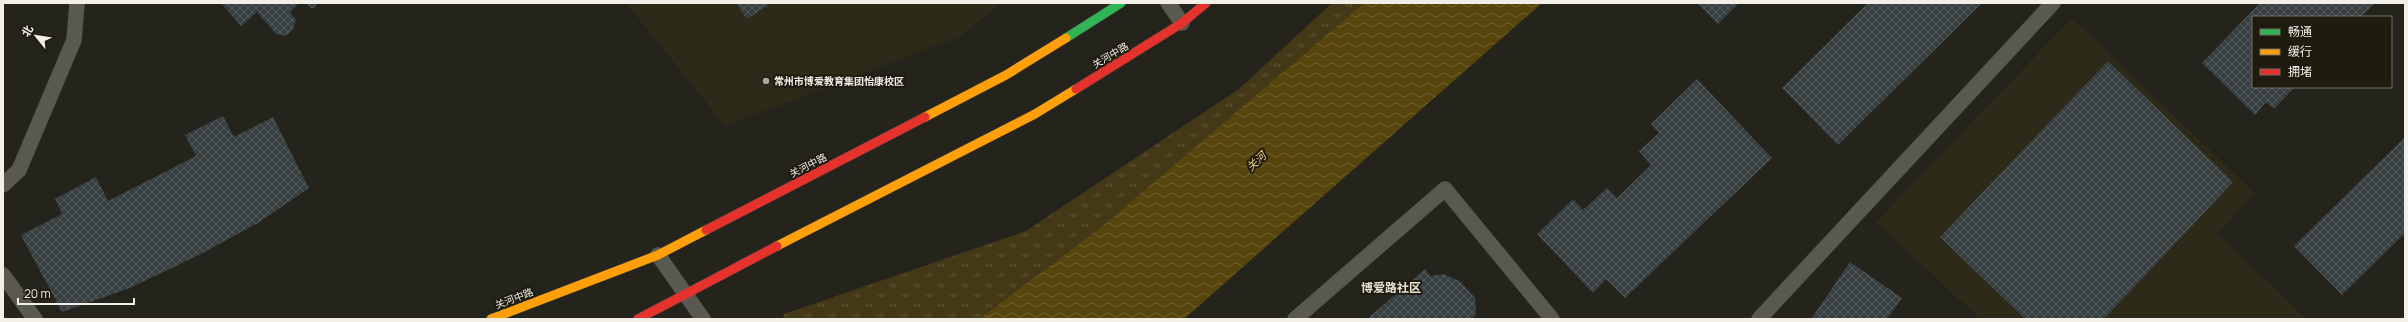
<svg xmlns="http://www.w3.org/2000/svg" width="2408" height="322" font-family="Manrope,'Noto Sans SC',sans-serif">
<style>
.built{fill:#2e2a19}
.grass{fill:url(#grass-tufts)}
.water{fill:url(#water-waves)}
.building{fill:url(#building-cross-hatch)}
.lines{fill:none;stroke-linecap:round;stroke-linejoin:round}
.lane-casing{stroke:#403f39;stroke-width:16}
.fast-casing{stroke:#403f39;stroke-width:10}
.slow-casing{stroke:#403f39;stroke-width:10}
.jam-casing{stroke:#403f39;stroke-width:10}
.lane{stroke:#5a5951;stroke-width:15}
.fast{stroke:#30b455;stroke-width:9}
.slow{stroke:#ff9f0a;stroke-width:9}
.jam{stroke:#e5322d;stroke-width:9}
.poi-dot{fill:#a9a8a0;stroke:#1f1b0f;stroke-width:1.5}
.labels{text-anchor:middle;dominant-baseline:central;stroke-width:4;stroke-linejoin:round;paint-order:stroke}
.street-label{font-size:10px;fill:#f1efe7;stroke:#1f1b0f}
.poi-label{font-size:10px;font-weight:bold;fill:#f1efe7;stroke:#1f1b0f;text-anchor:start}
.water-label{font-size:11px;font-style:italic;fill:#ebd17c;stroke:#1f1b0f}
.quarter-label{font-size:12px;font-weight:bold;fill:#e6e1d1;stroke:#1f1b0f}
</style>
<defs>
<pattern id="grass-tufts" width="24" height="20" patternUnits="userSpaceOnUse"><rect width="24" height="20" fill="#443917"/><path d="M3 7l-1-3M5 7V3M7 7l1-3M15 17l-1-3M17 17v-4M19 17l1-3" fill="none" stroke="#5f5639"/></pattern>
<pattern id="water-waves" width="16" height="10" patternUnits="userSpaceOnUse"><rect width="16" height="10" fill="#56460d"/><path d="M0 5q4-4 8 0t8 0" fill="none" stroke="#6f6130"/></pattern>
<pattern id="building-cross-hatch" width="8" height="8" patternUnits="userSpaceOnUse"><rect width="8" height="8" fill="#373f41"/><path d="M0 0l8 8M0 8l8-8" fill="none" stroke="#545b5c"/></pattern>
</defs>
<rect width="100%" height="100%" fill="#24231c"/>
<g class="built">
<polygon points="626,3 1002,3 959,37 725,126"/>
<polygon points="2072,18 2255,193 2217,234 2307,319 1980,319 1876,222"/>
</g>
<polygon class="grass" points="1332,3 1364,3 1100,228 979,319 783,319 784,314 1026,231 1239,89"/>
<polygon class="water" points="1364,3 1542,3 1184,319 979,319 1100,228"/>
<g class="building">
<polygon points="221,3 299,3 290,12 296,20 293,29 286,36 276,34 257,12 241,26"/>
<polygon points="306,3 317,3 315,8 311,8"/>
<polygon points="736,3 771,3 747,19"/>
<polygon points="1697,3 1739,3 1718,24"/>
<polygon points="1868,3 1982,3 1838,145 1782,88"/>
<polygon points="2260,3 2375,3 2361,17 2253,17 2253,87 2295,87 2274,109 2266,102 2255,115 2202,63"/>
<polygon points="2108,61 2233,182 2104,319 2025,319 1940,237"/>
<polygon points="1697,79 1772,158 1625,298 1606,279 1593,293 1537,234 1573,199 1583,210 1607,188 1617,198 1651,165 1639,151 1659,133 1651,124"/>
<polygon points="223,116 234,137 273,117 309,188 258,223 201,254 130,288 62,312 21,235 62,214 55,199 96,177 108,201 196,156 185,135"/>
<polygon points="2405,137 2405,233 2342,295 2294,246"/>
<polygon points="1850,262 1902,298 1887,319 1811,319"/>
<polygon points="1425,269 1430,276 1444,274 1461,282 1475,298 1476,313 1473,319 1367,319"/>
</g>
<g class="lines">
<g class="lane-casing">
<g id="lane">
<polyline points="1168,3 1182,23"/>
<polyline points="3,185 19,170 74,40 77,3"/>
<polyline points="658,255 703,319"/>
<polyline points="3,275 35,319"/>
<polyline points="1295,319 1445,189 1552,319"/>
<polyline points="1759,319 2053,3"/>
</g>
</g>
<g class="fast-casing">
<polyline id="fast" points="1066,38 1121,3"/>
</g>
<g class="slow-casing">
<g id="slow">
<polyline points="925,117 1006,75 1066,38"/>
<polyline points="777,246 1035,114 1076,89"/>
<polyline points="491,319 658,255 706,230"/>
</g>
</g>
<g class="jam-casing">
<g id="jam">
<polyline points="1076,89 1182,23 1206,3"/>
<polyline points="706,230 925,117"/>
<polyline points="638,319 777,246"/>
</g>
</g>
<use href="#lane" class="lane"/>
<use href="#fast" class="fast"/>
<use href="#slow" class="slow"/>
<use href="#jam" class="jam"/>
</g>
<circle class="poi-dot" cx="766" cy="81" r="4"/>
<g class="labels">
<g class="street-label">
<text transform="translate(1110 55) rotate(-31)">关河中路</text>
<text transform="translate(808 165) rotate(-27)">关河中路</text>
<text transform="translate(514 298) rotate(-21)">关河中路</text>
</g>
<g class="poi-label">
<text x="774" y="81">常州市博爱教育集团怡康校区</text>
</g>
<g class="water-label">
<text transform="translate(1256 161) rotate(-43)">关河</text>
</g>
<g class="quarter-label">
<text x="1391" y="287">博爱路社区</text>
</g>
</g>
<rect width="2408" height="322" fill="none" stroke="#f1efe7" stroke-width="8"/>
<rect x="2252" y="16" width="140" height="72" fill="#1f1b0f" stroke="#737065"/>
<rect x="2260" y="29" width="20" height="6" fill="#30b455" stroke="#737065"/>
<text x="2288" y="36" font-size="12" fill="#f1efe7">畅通</text>
<rect x="2260" y="49" width="20" height="6" fill="#ff9f0a" stroke="#737065"/>
<text x="2288" y="56" font-size="12" fill="#f1efe7">缓行</text>
<rect x="2260" y="69" width="20" height="6" fill="#e5322d" stroke="#737065"/>
<text x="2288" y="76" font-size="12" fill="#f1efe7">拥堵</text>
<g transform="translate(36 36) rotate(300)" stroke="#1f1b0f" stroke-width="3" paint-order="stroke">
<path d="M0-3L7 15L0 10L-7 15Z" fill="#f1efe7"/>
<text y="-6" font-size="11" font-weight="bold" text-anchor="middle" fill="#f1efe7">北</text>
</g>
<path d="M18 298v6h116v-6" fill="none" stroke="#f1efe7" stroke-width="2"/>
<text x="24" y="298" font-size="12" fill="#f1efe7" stroke="#1f1b0f" stroke-width="3" paint-order="stroke">20 m</text>
</svg>
